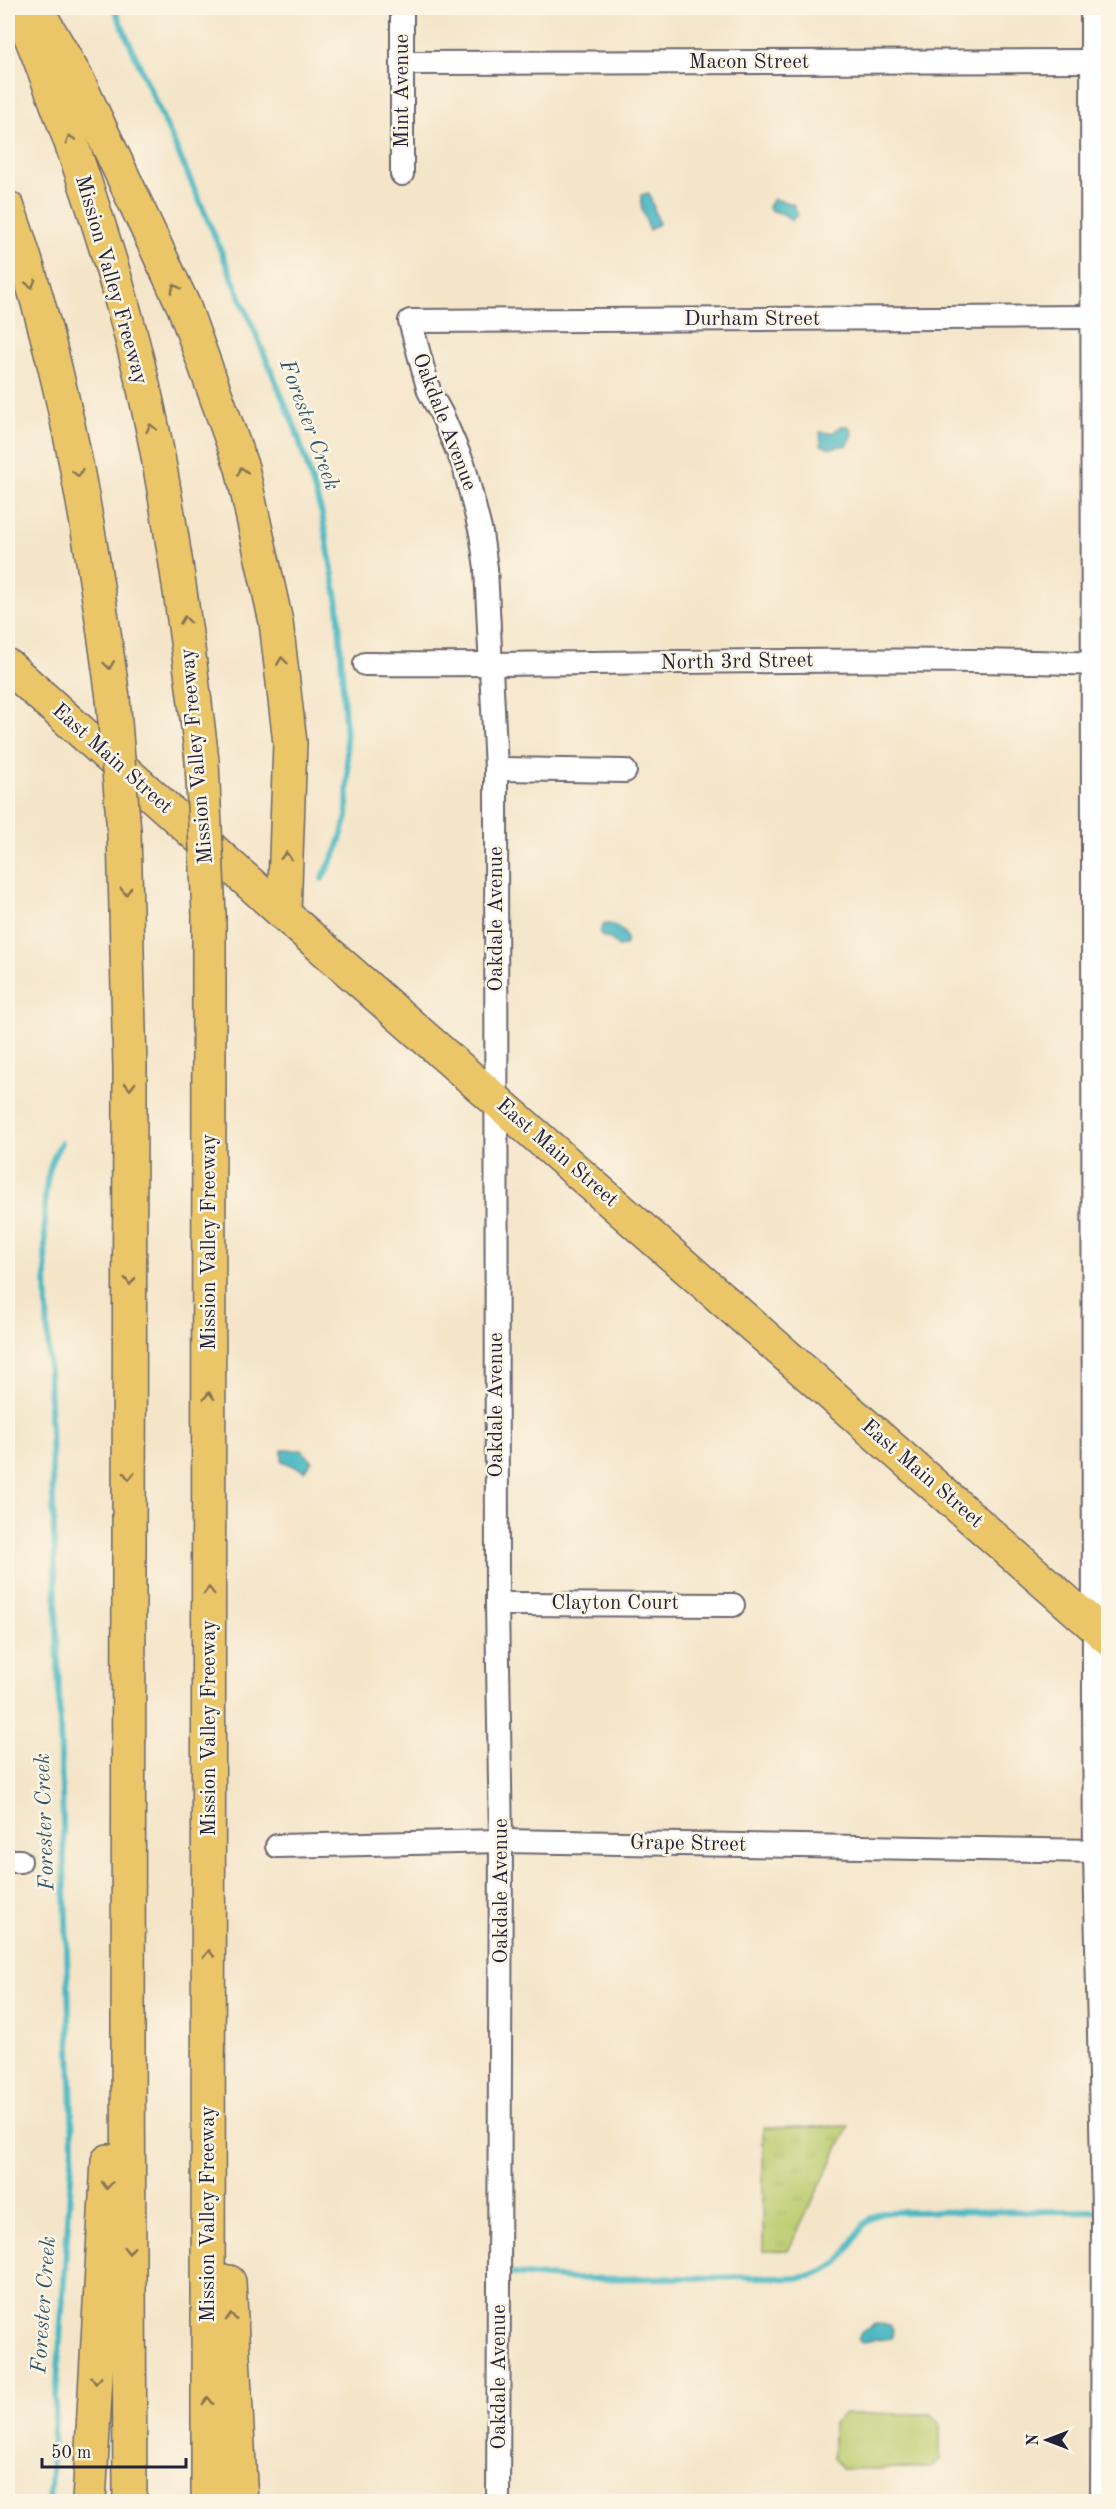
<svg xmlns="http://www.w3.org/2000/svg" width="1116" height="2509" font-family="'Old Standard TT',serif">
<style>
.grass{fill:url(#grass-tufts);stroke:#6e7755;stroke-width:1.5}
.pitch{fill:#bbcc6f;stroke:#6e7755;stroke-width:1.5}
.water{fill:#49b8c2;stroke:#366d7e;stroke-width:1.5}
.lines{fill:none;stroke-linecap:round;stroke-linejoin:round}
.stream{stroke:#49b8c2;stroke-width:6}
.minor-casing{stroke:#6c666d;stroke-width:26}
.tertiary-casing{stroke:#6c666d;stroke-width:32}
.primary-casing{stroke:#6c666d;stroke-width:36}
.motorway-casing{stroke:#6c666d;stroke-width:36}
.minor{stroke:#fff;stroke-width:22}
.tertiary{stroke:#fff;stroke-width:28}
.primary{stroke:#ebc669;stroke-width:33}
.motorway{stroke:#ebc669;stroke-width:33}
.motorway-bridge-casing{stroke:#6c666d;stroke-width:36;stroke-linecap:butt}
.motorway-bridge{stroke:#ebc669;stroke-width:33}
.oneway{stroke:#867452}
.labels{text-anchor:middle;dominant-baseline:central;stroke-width:5;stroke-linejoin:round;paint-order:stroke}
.street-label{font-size:21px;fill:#22223b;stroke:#fcf5e5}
.water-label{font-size:22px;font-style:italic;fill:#30566a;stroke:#fcf5e5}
</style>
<defs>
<pattern id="grass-tufts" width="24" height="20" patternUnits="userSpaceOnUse" patternTransform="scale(1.5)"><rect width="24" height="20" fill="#bbcc6f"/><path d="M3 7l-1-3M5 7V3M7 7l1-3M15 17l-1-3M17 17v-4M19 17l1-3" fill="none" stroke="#a0af61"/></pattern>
</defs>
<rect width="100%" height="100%" fill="#fcf5e5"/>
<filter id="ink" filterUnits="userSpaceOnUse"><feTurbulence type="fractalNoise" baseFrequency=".0167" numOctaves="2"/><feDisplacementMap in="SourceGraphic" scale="12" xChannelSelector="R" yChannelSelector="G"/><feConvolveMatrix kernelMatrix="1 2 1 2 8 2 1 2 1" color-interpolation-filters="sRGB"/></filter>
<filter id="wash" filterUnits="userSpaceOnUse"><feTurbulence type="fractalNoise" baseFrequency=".008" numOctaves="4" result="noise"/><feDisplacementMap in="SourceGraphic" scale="24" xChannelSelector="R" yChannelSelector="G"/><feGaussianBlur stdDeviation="1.35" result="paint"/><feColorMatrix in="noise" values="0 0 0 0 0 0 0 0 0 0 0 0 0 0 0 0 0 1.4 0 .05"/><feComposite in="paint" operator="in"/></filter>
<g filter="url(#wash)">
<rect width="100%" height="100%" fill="#f4e5c9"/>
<polygon class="grass" points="849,2126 788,2251 763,2251 763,2128"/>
<polygon class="pitch" points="843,2414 930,2414 940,2423 940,2459 931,2468 843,2469 833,2458 833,2423"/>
<g class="water">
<path d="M649,193L659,224L649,230C645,214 640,212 641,195Z"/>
<polygon points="774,199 793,204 798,214 791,221 784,214 770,210 768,206"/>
<polygon points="842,426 848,426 852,432 848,445 830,448 821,445 820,432 832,433"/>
<path d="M604,924C614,923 624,929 627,939L625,946L618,947L612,940L602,936L600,932Z"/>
<polygon points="282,1450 302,1450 312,1461 305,1471 282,1461"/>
<polygon points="876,2324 890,2325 893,2329 892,2338 861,2342 858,2340 861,2333"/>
</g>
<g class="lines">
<g class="stream">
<polyline points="114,8 205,213 296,430 322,514 338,604 348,774 347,817 337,850 322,879"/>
<path d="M503,2273L570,2279L770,2277C796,2281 830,2277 846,2253C858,2235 861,2221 882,2212L1097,2211"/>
<path d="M49,2502L73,2146L45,1244C44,1209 42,1174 61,1143"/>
</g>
</g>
</g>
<g filter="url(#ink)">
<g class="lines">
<g class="minor-casing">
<g id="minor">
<polyline points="402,8 402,174"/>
<polyline points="402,63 1095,61"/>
<path d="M365,664C609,666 854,655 1098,664"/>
<polyline points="496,769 625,771"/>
<polyline points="497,1604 733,1605"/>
<polyline points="277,1846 501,1841 1098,1851"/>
<polyline points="8,1861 20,1861"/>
<polyline points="498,2502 501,1841 497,1604 496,769 486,568 481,533 464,466 442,415 429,391 410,321 1095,317"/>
</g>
</g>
<g class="tertiary-casing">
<path id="tertiary" d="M1095,8C1097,573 1097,1138 1097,1703L1098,1855L1106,2211L1105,2502"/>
</g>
<g class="primary-casing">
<polyline id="primary" points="8,666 284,914 1108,1638"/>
</g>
<g class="motorway-casing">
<g id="motorway">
<polyline points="36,8 78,81 184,307 242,468 276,622 290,743 284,914"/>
<path d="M25,22C81,160 129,304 157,451C176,554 190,657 202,761"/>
<path d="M8,208C64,366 91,533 113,698"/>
<polyline points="124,832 130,1068 128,2044 130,2502"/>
<polyline points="229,2282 241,2502"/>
<polyline points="89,2502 108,2161"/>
<polyline points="208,2502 209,915"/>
</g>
</g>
<use href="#minor" class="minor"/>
<use href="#tertiary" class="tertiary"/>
<use href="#primary" class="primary"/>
<use href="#motorway" class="motorway"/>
<g class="motorway-bridge-casing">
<g id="motorway-bridge">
<polyline points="113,698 124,832"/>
<polyline points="202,761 209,915"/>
</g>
</g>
<use href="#motorway-bridge" class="motorway-bridge"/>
</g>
<defs><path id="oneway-chevron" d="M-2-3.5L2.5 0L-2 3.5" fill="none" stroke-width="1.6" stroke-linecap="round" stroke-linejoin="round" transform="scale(1.5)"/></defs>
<g class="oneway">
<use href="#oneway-chevron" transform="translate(70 139) rotate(-111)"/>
<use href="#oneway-chevron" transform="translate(31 284) rotate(74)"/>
<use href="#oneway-chevron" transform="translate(175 288) rotate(-115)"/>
<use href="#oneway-chevron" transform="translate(151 428) rotate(-103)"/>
<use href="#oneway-chevron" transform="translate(242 471) rotate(-106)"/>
<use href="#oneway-chevron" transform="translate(78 473) rotate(79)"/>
<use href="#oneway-chevron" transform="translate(185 620) rotate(-97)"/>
<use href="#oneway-chevron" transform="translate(282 661) rotate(-97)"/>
<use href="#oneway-chevron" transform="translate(109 665) rotate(82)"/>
<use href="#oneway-chevron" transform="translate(286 856) rotate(-88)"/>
<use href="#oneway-chevron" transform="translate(126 891) rotate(88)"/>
<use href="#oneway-chevron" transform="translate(130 1086) rotate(90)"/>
<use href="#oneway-chevron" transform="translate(130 1281) rotate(90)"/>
<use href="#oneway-chevron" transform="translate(209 1396) rotate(-90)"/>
<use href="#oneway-chevron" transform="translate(129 1476) rotate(90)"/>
<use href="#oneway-chevron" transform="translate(209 1591) rotate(-90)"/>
<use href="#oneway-chevron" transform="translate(209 1954) rotate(-90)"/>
<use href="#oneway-chevron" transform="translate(107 2185) rotate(93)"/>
<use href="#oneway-chevron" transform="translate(129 2250) rotate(90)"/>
<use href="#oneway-chevron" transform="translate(231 2317) rotate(-93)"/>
<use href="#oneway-chevron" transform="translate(96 2380) rotate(93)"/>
<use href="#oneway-chevron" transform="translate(208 2401) rotate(-90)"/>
</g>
</g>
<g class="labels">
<g class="street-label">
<text x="749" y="62">Macon Street</text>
<text transform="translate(402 91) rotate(-90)">Mint Avenue</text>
<text transform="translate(111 280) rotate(74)">Mission Valley Freeway</text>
<text x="752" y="319">Durham Street</text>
<text transform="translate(444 422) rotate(69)">Oakdale Avenue</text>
<text transform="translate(737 662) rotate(-1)">North 3rd Street</text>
<text transform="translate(197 756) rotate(-95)">Mission Valley Freeway</text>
<text transform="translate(112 759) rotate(42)">East Main Street</text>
<text transform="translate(496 919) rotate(-90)">Oakdale Avenue</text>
<text transform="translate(557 1153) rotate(41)">East Main Street</text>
<text transform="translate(209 1242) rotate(-90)">Mission Valley Freeway</text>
<text transform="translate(496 1405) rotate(-90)">Oakdale Avenue</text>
<text transform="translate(922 1474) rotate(41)">East Main Street</text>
<text x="615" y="1603">Clayton Court</text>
<text transform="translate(209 1728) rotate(-90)">Mission Valley Freeway</text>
<text transform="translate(688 1844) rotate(1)">Grape Street</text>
<text transform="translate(501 1891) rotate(-90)">Oakdale Avenue</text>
<text transform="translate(208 2214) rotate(-90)">Mission Valley Freeway</text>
<text transform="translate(499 2377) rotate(-90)">Oakdale Avenue</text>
</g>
<g class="water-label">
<text transform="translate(309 425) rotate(70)">Forester Creek</text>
<text transform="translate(45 1822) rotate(-92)">Forester Creek</text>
<text transform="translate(44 2305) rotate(-86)">Forester Creek</text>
</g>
</g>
<rect width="1116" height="2509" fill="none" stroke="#fcf5e5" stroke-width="30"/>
<g transform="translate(1047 2440) rotate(270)" stroke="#fcf5e5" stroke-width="4.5" paint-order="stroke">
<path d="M0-4.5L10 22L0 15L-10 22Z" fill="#22223b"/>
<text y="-9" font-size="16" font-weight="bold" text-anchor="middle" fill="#22223b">N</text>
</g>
<path d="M42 2458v9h144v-9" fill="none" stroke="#22223b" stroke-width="3"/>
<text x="51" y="2458" font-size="18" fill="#22223b" stroke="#fcf5e5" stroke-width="4.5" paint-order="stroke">50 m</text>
</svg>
